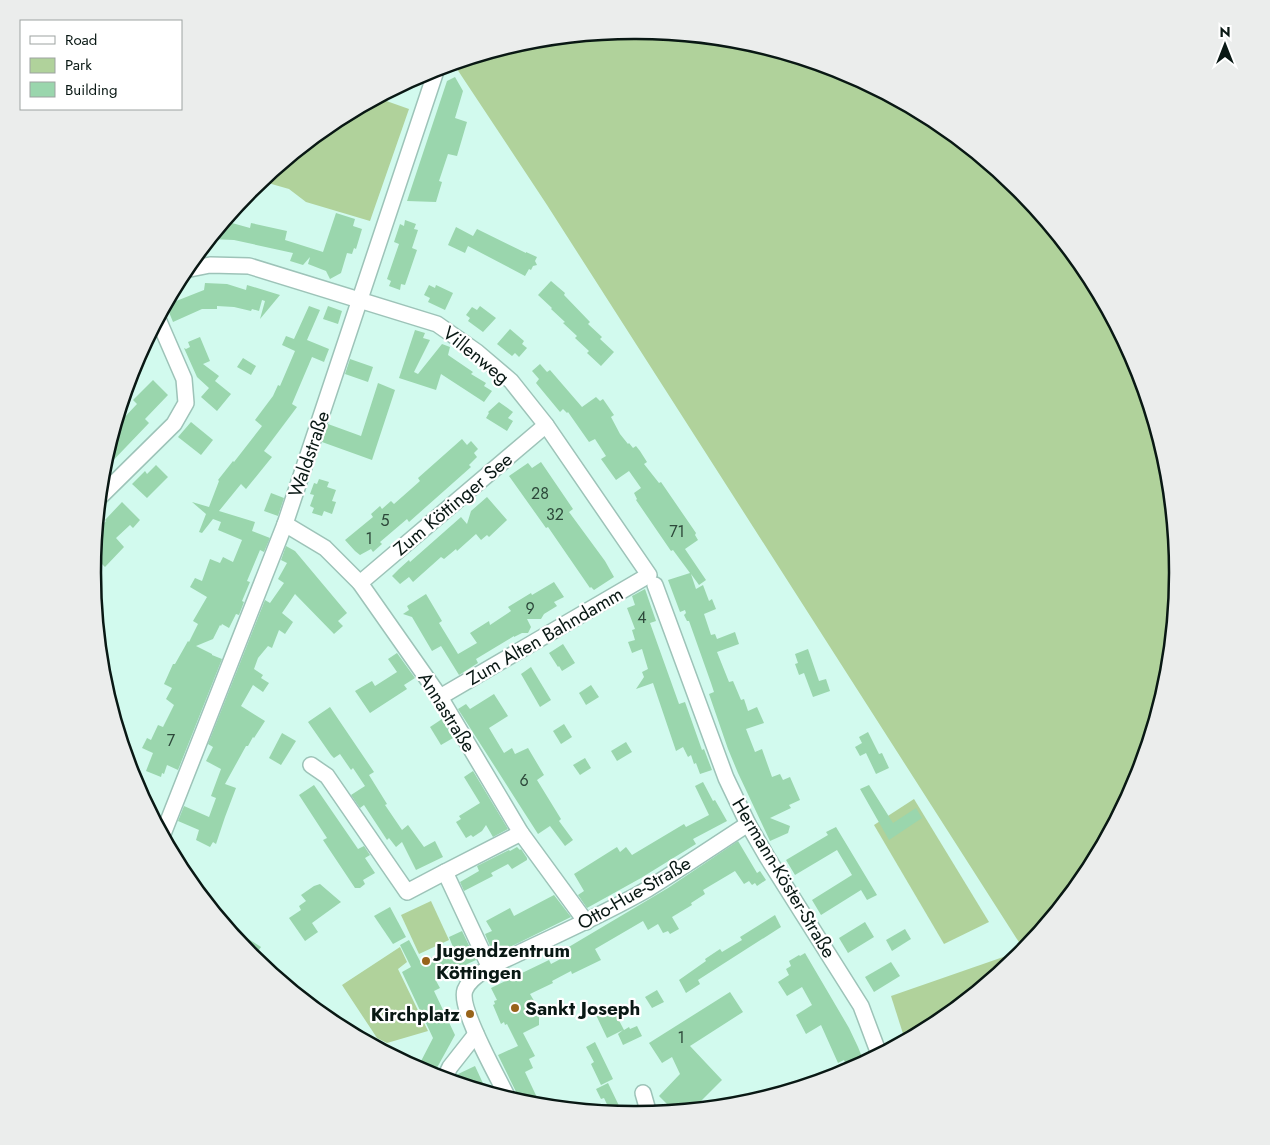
<svg xmlns="http://www.w3.org/2000/svg" width="1270" height="1145" font-family="Jost,sans-serif">
<style>
.green{fill:#b0d29b}
.building{fill:#9ad6ad}
.lines{fill:none;stroke-linecap:round;stroke-linejoin:round}
.minor-casing{stroke:#9dc3b8;stroke-width:18}
.minor{stroke:#fff;stroke-width:15}
.poi-dot{fill:#98641a;stroke:#fff;stroke-width:2}
.labels{text-anchor:middle;dominant-baseline:central;stroke-width:4.5;stroke-linejoin:round;paint-order:stroke}
.number-label{font-size:16px;fill:#2d483a}
.street-label{font-size:19px;fill:#091814;stroke:#fff}
.poi-label{font-size:19px;font-weight:bold;fill:#091814;stroke:#fff;text-anchor:start}
.rim{fill:none;stroke:#091814;stroke-width:2.5}
</style>
<rect width="100%" height="100%" fill="#d2faee"/>
<g class="green">
<polygon points="635,30 741,40 843,71 937,122 1019,189 1086,271 1136,365 1167,467 1177,573 1167,679 1136,780 1086,874 1024,950 547,205 453,63 529,40"/>
<polygon points="378,98 409,109 370,221 306,202 289,189 261,181 334,121"/>
<polygon points="914,799 989,922 944,944 874,825"/>
<polygon points="431,901 449,940 419,954 401,915"/>
<polygon points="400,947 407,962 398,969 428,1031 387,1043 377,1038 342,985"/>
<polygon points="1009,955 1013,961 936,1024 905,1040 891,996"/>
</g>
<g class="building">
<polygon points="455,77 463,91 455,118 467,122 457,156 448,154 439,181 442,182 436,202 407,201 447,81"/>
<polygon points="232,213 232,223 250,228 251,223 287,231 285,240 323,252 336,213 355,219 353,226 362,229 356,249 354,248 352,254 347,253 341,273 330,279 326,271 308,264 310,257 303,265 290,261 293,253 234,240 210,239"/>
<polygon points="405,220 416,224 414,229 418,230 412,248 417,250 405,285 401,284 400,290 389,286 391,281 387,279 399,244 394,242 400,224 404,226"/>
<polygon points="456,227 473,236 477,229 526,253 526,252 537,257 535,261 537,265 533,266 531,270 529,269 525,276 468,246 465,253 448,245"/>
<polygon points="551,281 565,293 564,295 590,322 588,324 602,337 600,339 614,352 601,366 587,353 589,351 575,338 577,336 563,323 565,322 551,309 552,308 538,295"/>
<polygon points="205,283 227,284 246,290 247,285 280,295 260,319 265,301 262,300 259,311 252,309 251,311 234,307 217,306 217,309 202,309 173,322 166,305 204,290"/>
<polygon points="429,285 435,288 436,285 453,293 445,310 428,302 430,298 424,295"/>
<polygon points="309,306 320,310 307,340 329,349 324,362 312,357 292,404 297,407 264,451 272,457 246,489 241,484 219,511 255,522 252,531 270,538 264,552 260,550 247,581 250,582 242,601 244,602 239,615 236,614 229,628 222,624 221,626 220,625 213,639 196,646 212,654 212,655 222,659 178,770 167,765 164,774 162,773 161,777 146,771 153,753 142,748 147,738 151,740 158,725 163,727 174,705 166,699 172,688 164,684 173,664 175,664 188,641 189,642 198,624 193,621 207,597 190,587 195,578 202,581 210,559 220,563 223,557 233,562 242,540 218,530 221,522 213,519 202,533 199,532 206,514 192,502 209,507 219,481 218,480 233,461 234,462 262,426 255,420 273,396 278,385 280,386 295,351 282,345 286,336 294,339"/>
<polygon points="328,306 342,311 338,324 323,319"/>
<polygon points="480,306 496,318 483,332 468,321 470,318 466,315 472,307 477,310"/>
<polygon points="510,329 524,341 522,344 527,348 519,357 515,353 512,356 497,344"/>
<polygon points="415,330 425,333 423,338 430,340 414,372 418,374 442,344 450,347 448,355 473,372 471,374 486,383 484,386 492,391 484,402 441,374 436,390 399,378"/>
<polygon points="200,337 210,361 203,364 219,376 215,381 231,394 217,411 201,397 209,388 197,377 184,348 186,349 190,347 188,342"/>
<polygon points="243,358 256,366 251,375 237,367"/>
<polygon points="350,359 373,367 368,382 345,374"/>
<polygon points="540,364 547,372 550,370 582,407 596,397 600,401 603,399 614,415 611,417 620,434 628,444 629,443 633,448 636,446 640,451 647,462 644,464 659,483 661,482 696,533 695,535 698,540 685,549 706,580 699,585 691,574 696,589 703,585 709,601 712,599 716,609 704,614 711,635 715,634 717,639 735,632 739,644 717,652 729,682 733,681 741,700 744,699 748,711 757,707 764,723 746,729 755,752 762,749 772,777 780,774 783,780 790,777 800,800 789,805 791,808 770,818 790,826 788,833 770,841 738,773 728,749 709,694 714,692 711,683 689,621 687,621 684,615 686,613 685,610 680,612 668,580 690,573 673,550 671,551 636,500 637,499 634,493 641,488 629,471 616,480 601,459 606,456 595,439 589,442 568,412 567,413 563,409 560,412 536,383 539,379 532,371"/>
<polygon points="153,380 168,395 145,419 149,423 103,471 118,419 121,421 137,404 133,400"/>
<polygon points="378,383 395,390 372,460 322,442 328,424 361,436"/>
<polygon points="499,402 513,412 508,418 513,421 507,431 486,418 489,413 488,412"/>
<polygon points="191,422 213,440 201,455 178,437"/>
<polygon points="462,439 467,445 471,441 478,449 474,453 477,457 469,465 471,467 409,522 407,519 380,542 382,544 373,552 371,549 360,555 355,551 345,540 373,517 371,514 380,506 382,509 391,501 394,504 411,489 420,481 418,478"/>
<polygon points="541,462 573,509 569,512 605,561 614,577 594,590 591,587 590,588 548,527 546,528 509,476 528,463 532,468"/>
<polygon points="156,465 168,477 147,498 132,484 145,471 147,474"/>
<polygon points="319,479 329,482 327,487 336,490 332,501 336,502 332,514 324,511 322,516 312,513 314,508 310,506 314,495 310,494 314,483 317,484"/>
<polygon points="271,493 284,498 278,516 264,511"/>
<polygon points="487,497 507,520 489,537 487,535 481,540 476,534 457,551 456,549 444,559 441,557 413,582 409,577 400,584 392,576 399,569 409,560 410,562 461,517 467,524 471,511"/>
<polygon points="122,502 140,520 133,528 130,525 116,538 124,547 105,567 94,556 96,532 106,521 105,520"/>
<polygon points="286,546 295,551 347,613 338,621 343,626 334,634 295,594 282,613 293,622 285,634 279,630 272,648 268,646 258,658 254,669 263,675 261,678 269,683 263,692 253,685 241,706 265,721 254,738 253,737 248,746 246,746 225,784 236,788 225,817 216,844 213,842 210,847 196,840 199,830 178,821 184,806 209,817 216,798 211,796 221,769 206,761 213,747 208,744 265,600 270,603 284,583 278,579 287,563 281,560"/>
<polygon points="554,582 564,597 554,602 557,606 544,614 541,619 527,619 531,627 528,633 522,633 514,637 514,636 476,659 478,663 459,675 441,646 432,651 412,617 403,614 409,610 407,606 426,594 442,621 439,623 458,654 477,643 470,633 489,621 490,625 511,611 508,607 531,593 532,595"/>
<polygon points="645,589 656,621 650,623 679,704 685,702 702,750 704,749 712,770 700,774 696,763 694,764 691,755 688,757 683,747 676,751 653,683 636,689 644,677 642,672 648,669 642,649 632,653 628,642 635,640 632,630 635,629 627,608 635,605 632,596"/>
<polygon points="563,644 575,663 562,671 559,666 558,667 549,653"/>
<polygon points="808,649 819,681 826,679 830,691 813,697 804,673 799,675 795,664 798,663 795,654"/>
<polygon points="397,653 415,678 404,685 407,689 370,713 355,691 372,681 375,686 397,672 388,659"/>
<polygon points="531,667 551,700 540,707 521,674"/>
<polygon points="591,685 599,697 586,705 579,693"/>
<polygon points="494,694 508,716 489,728 504,753 512,748 515,754 528,748 544,775 537,780 561,819 559,821 573,840 565,846 550,826 538,834 458,709 466,704 470,709"/>
<polygon points="330,707 374,772 369,775 387,804 385,805 402,830 408,825 424,847 435,841 443,857 416,870 402,842 396,847 389,838 387,840 364,805 360,808 351,795 365,786 353,768 351,770 340,754 334,758 331,755 308,722"/>
<polygon points="442,719 453,738 441,745 430,727"/>
<polygon points="564,724 572,737 561,744 553,731"/>
<polygon points="868,732 879,754 882,753 889,768 876,774 866,753 860,756 855,747 862,743 859,737"/>
<polygon points="282,733 296,741 281,765 269,758"/>
<polygon points="626,742 632,752 617,761 611,751"/>
<polygon points="585,758 591,768 580,775 573,765"/>
<polygon points="473,771 508,829 493,837 486,825 482,831 473,837 471,835 466,838 456,822 461,819 459,816 480,803 464,777"/>
<polygon points="703,782 713,801 715,800 727,821 693,839 696,844 641,878 587,908 578,895 584,891 574,874 617,847 620,852 626,847 632,855 684,824 686,827 709,815 695,786"/>
<polygon points="314,785 358,849 364,846 370,855 365,858 375,873 363,880 365,884 360,888 355,888 323,840 327,838 299,795"/>
<polygon points="869,785 893,823 916,808 922,818 889,840 860,789"/>
<polygon points="836,827 877,895 867,900 861,890 821,915 812,900 852,875 837,850 795,875 786,860 828,835 826,832"/>
<polygon points="738,841 757,873 760,871 766,880 757,886 755,883 752,885 749,881 744,884 735,871 730,874 703,890 705,894 691,903 692,905 672,917 679,929 670,934 668,931 663,933 658,924 648,930 643,921 595,949 601,960 572,974 571,971 552,981 553,983 530,994 539,1009 539,1025 523,1033 535,1056 529,1059 533,1068 525,1072 541,1106 521,1102 498,1055 518,1046 507,1024 505,1025 504,1022 501,1024 493,1005 495,1004 494,1001 497,1000 491,988 549,960 551,964 570,954 567,948 668,888"/>
<polygon points="517,847 520,850 521,849 527,858 527,860 512,869 508,864 491,873 493,876 464,891 460,882 479,871 477,866 509,850 510,851"/>
<polygon points="320,884 341,902 312,923 318,932 305,941 289,918 301,910 299,906 306,901 301,895 314,886"/>
<polygon points="554,895 571,917 506,949 493,953 485,934 492,931 486,921 510,908 514,916"/>
<polygon points="390,907 406,937 393,944 374,916"/>
<polygon points="775,915 781,927 698,980 700,984 686,993 679,980 706,961 705,959 720,949 722,952 742,940 740,937"/>
<polygon points="865,922 874,937 848,953 839,938"/>
<polygon points="231,928 261,947 253,958 229,929"/>
<polygon points="905,929 911,939 892,951 886,940"/>
<polygon points="462,931 476,960 435,979 440,988 434,991 455,1035 433,1075 421,1070 422,1067 419,1065 433,1038 402,972 411,967 400,945 409,940 421,963 453,947 449,937"/>
<polygon points="805,953 849,1028 858,1047 864,1062 848,1071 844,1060 838,1063 821,1025 806,1034 796,1015 812,1005 802,987 787,996 778,982 789,975 786,969 791,966 789,961 799,955 800,956"/>
<polygon points="891,962 900,976 874,992 865,977"/>
<polygon points="657,990 664,1002 652,1008 645,997"/>
<polygon points="730,992 743,1012 690,1046 722,1080 693,1109 674,1111 659,1096 680,1074 672,1057 662,1063 649,1043"/>
<polygon points="611,1005 624,1030 629,1027 630,1029 637,1026 642,1036 623,1045 618,1034 623,1030 607,1038 596,1015"/>
<polygon points="595,1042 613,1079 601,1085 591,1064 594,1062 586,1047"/>
<polygon points="475,1066 487,1092 453,1082 456,1075"/>
<polygon points="608,1083 623,1114 611,1113 604,1098 601,1099 596,1089"/>
</g>
<g class="lines">
<g class="minor-casing">
<g id="minor">
<polyline points="185,270 210,265 249,266 437,324 477,352 511,381 546,425 649,575 440,697"/>
<polyline points="100,497 174,424 186,403 184,379 158,319"/>
<polyline points="285,524 325,548 360,583 440,697 521,833 586,922"/>
<polyline points="360,583 546,425"/>
<polyline points="655,585 726,778 748,824 767,857 861,1006 879,1054"/>
<polyline points="311,765 327,776 407,892 445,872"/>
<polyline points="163,834 285,524 437,68"/>
<polyline points="490,968 445,872 521,833"/>
<polyline points="444,1079 450,1067 476,1034"/>
<polyline points="643,1093 649,1114"/>
<path d="M508,1098C499,1079 458,1008 465,990C472,972 506,960 523,951C565,931 606,913 646,890C680,869 714,846 748,824"/>
</g>
</g>
<use href="#minor" class="minor"/>
</g>
<g class="poi-dot">
<circle cx="426" cy="961" r="5"/>
<circle cx="515" cy="1008" r="5"/>
<circle cx="470" cy="1014" r="5"/>
</g>
<g class="labels">
<g class="number-label">
<text x="540" y="493">28</text>
<text x="555" y="514">32</text>
<text x="385" y="520">5</text>
<text x="677" y="531">71</text>
<text x="369" y="538">1</text>
<text x="530" y="608">9</text>
<text x="642" y="617">4</text>
<text x="171" y="740">7</text>
<text x="524" y="780">6</text>
<text x="681" y="1037">1</text>
</g>
<g class="street-label">
<text transform="translate(476 355) rotate(39)">Villenweg</text>
<text transform="translate(309 454) rotate(-71)">Waldstraße</text>
<text transform="translate(453 504) rotate(-40)">Zum Köttinger See</text>
<text transform="translate(545 636) rotate(-30)">Zum Alten Bahndamm</text>
<text transform="translate(447 712) rotate(58)">Annastraße</text>
<text transform="translate(784 878) rotate(59)">Hermann-Köster-Straße</text>
<text transform="translate(634 893) rotate(-30)">Otto-Hue-Straße</text>
</g>
<g class="poi-label">
<text x="436" y="950">Jugendzentrum<tspan x="436" dy="22">Köttingen</tspan></text>
<text x="525" y="1008">Sankt Joseph</text>
<text x="460" y="1014" text-anchor="end">Kirchplatz</text>
</g>
</g>
<path d="M0 0H1270V1145H0ZM634 39H636A533 533 0 0 1 1169 572V573A533 533 0 0 1 636 1106H634A533 533 0 0 1 101 573V572A533 533 0 0 1 634 39Z" fill="#ebedec" fill-rule="evenodd"/>
<path class="rim" d="M634 39H636A533 533 0 0 1 1169 572V573A533 533 0 0 1 636 1106H634A533 533 0 0 1 101 573V572A533 533 0 0 1 634 39Z"/>
<rect x="20" y="20" width="162" height="90" fill="#ffffff" stroke="#9da3a1"/>
<rect x="30" y="36" width="25" height="8" fill="#ffffff" stroke="#9da3a1"/>
<text x="65" y="45" font-size="15" fill="#091814">Road</text>
<rect x="30" y="58" width="25" height="15" fill="#b0d29b" stroke="#9da3a1"/>
<text x="65" y="70" font-size="15" fill="#091814">Park</text>
<rect x="30" y="82" width="25" height="15" fill="#9ad6ad" stroke="#9da3a1"/>
<text x="65" y="95" font-size="15" fill="#091814">Building</text>
<g transform="translate(1225 45)" stroke="#ffffff" stroke-width="4" paint-order="stroke">
<path d="M0-4L9 19L0 12L-9 19Z" fill="#091814"/>
<text y="-8" font-size="14" font-weight="bold" text-anchor="middle" fill="#091814">N</text>
</g>
</svg>
